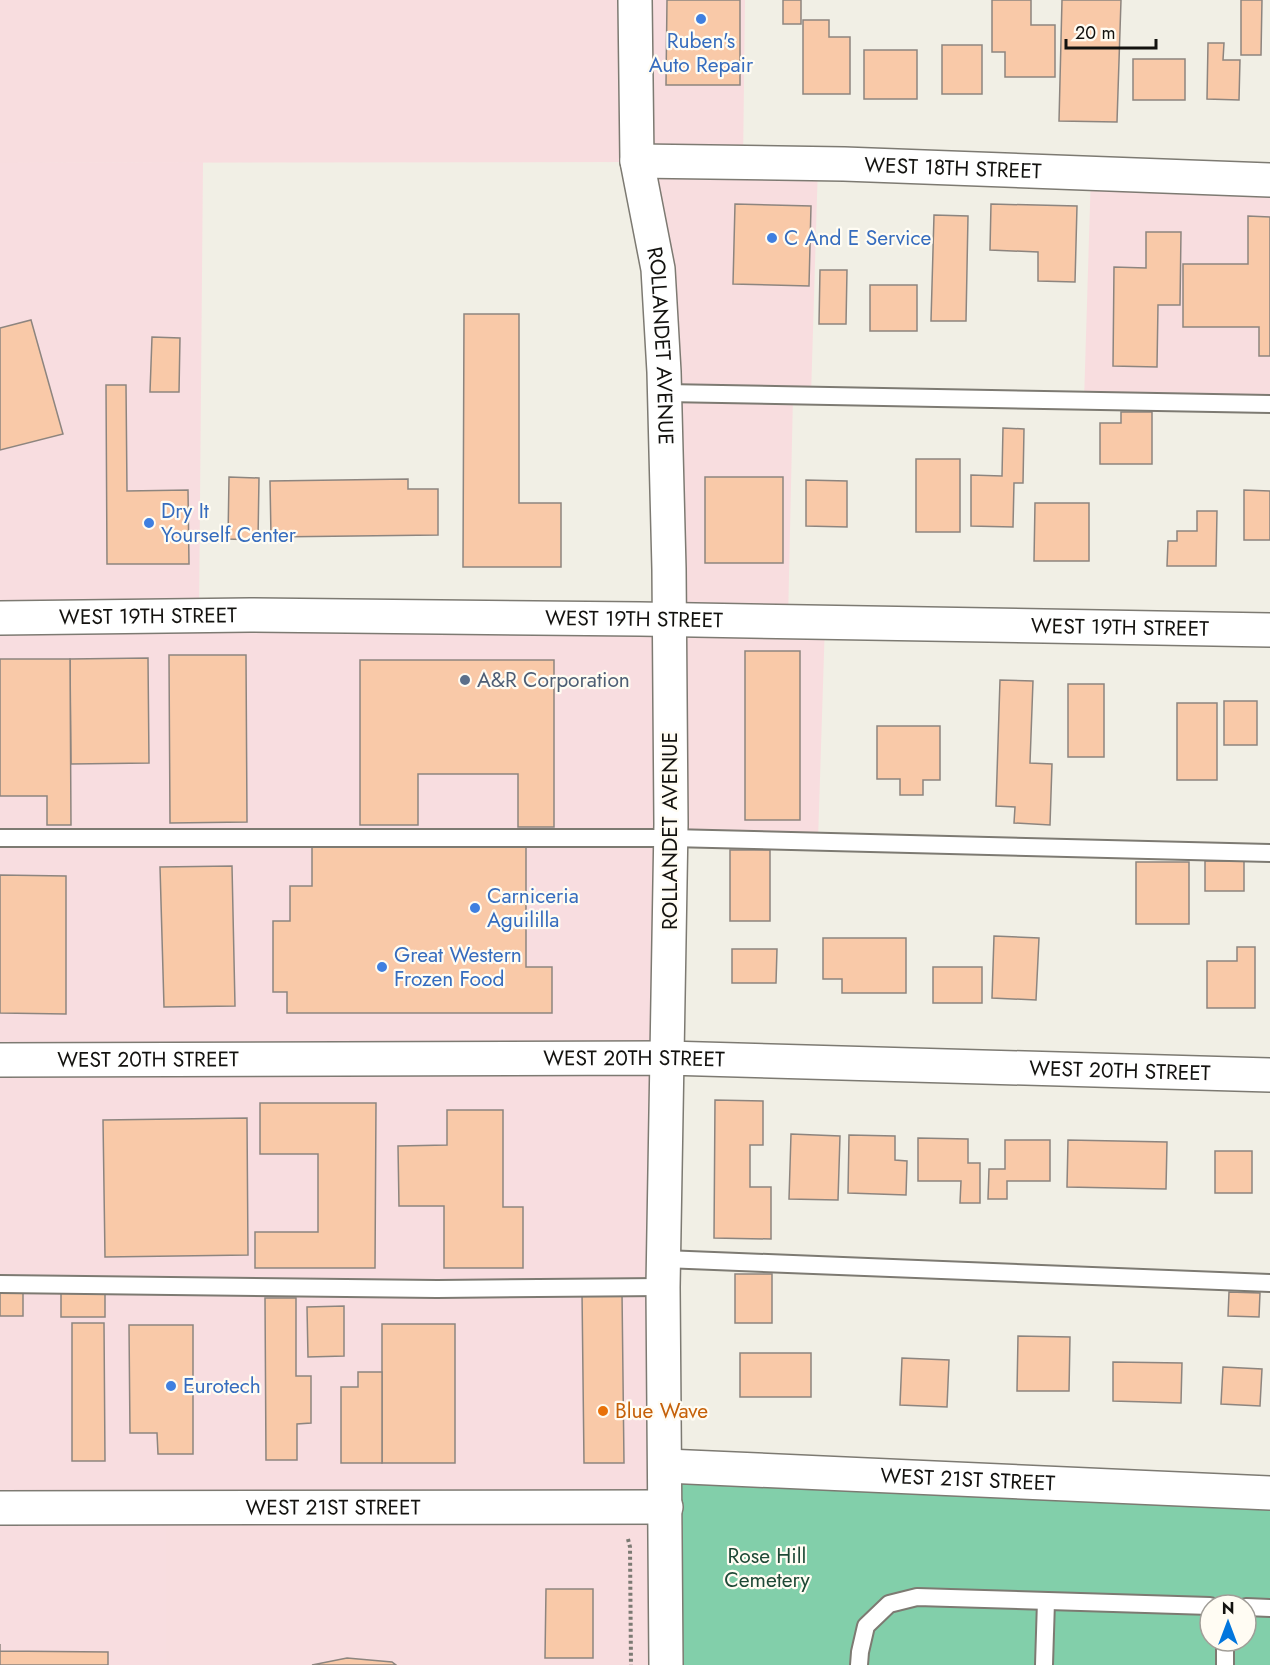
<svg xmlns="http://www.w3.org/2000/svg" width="1270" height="1665" font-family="Jost,sans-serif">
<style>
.commercial{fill:#f8dddf}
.industrial{fill:#f8dde0}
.green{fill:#82cfaa;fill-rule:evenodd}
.building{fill:#f9c9a8;stroke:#8d857f;stroke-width:1.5}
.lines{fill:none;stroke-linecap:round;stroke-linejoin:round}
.lane-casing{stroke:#7d7a72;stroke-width:20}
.street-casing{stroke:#7d7a72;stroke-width:36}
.secondary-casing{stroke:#7d7a72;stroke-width:36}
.path{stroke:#7b7a73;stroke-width:4;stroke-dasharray:3 3;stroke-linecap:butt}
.lane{stroke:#fff;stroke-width:16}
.street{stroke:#fff;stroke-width:33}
.secondary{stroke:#fff;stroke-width:33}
.shop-dot{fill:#3f7fe0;stroke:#fffcf3;stroke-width:2}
.service-dot{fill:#5c6f8a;stroke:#fffcf3;stroke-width:2}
.food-dot{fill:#e8710a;stroke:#fffcf3;stroke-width:2}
.labels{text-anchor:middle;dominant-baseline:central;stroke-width:4.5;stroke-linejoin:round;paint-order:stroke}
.shop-label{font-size:21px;fill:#366cbe;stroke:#fffcf3;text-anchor:start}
.street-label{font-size:21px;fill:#13120f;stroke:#fffcf3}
.service-label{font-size:21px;fill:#4e5e75;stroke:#fffcf3;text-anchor:start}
.food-label{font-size:21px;fill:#c56008;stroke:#fffcf3;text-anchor:start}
.park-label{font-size:21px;fill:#1e4936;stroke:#fffcf3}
</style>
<rect width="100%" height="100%" fill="#f1efe5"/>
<g class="commercial">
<polygon points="0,0 745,0 743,163 818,164 811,396 793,396 788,621 825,622 818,841 671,838 669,619 637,162 0,163"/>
<polygon points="1091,173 1270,180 1270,404 1084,401"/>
<rect x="166" y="1507" width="500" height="158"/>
</g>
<polygon class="industrial" points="203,162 199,615 669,619 666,1507 166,1508 166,1665 0,1665 0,163"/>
<path class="green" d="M666,1466L1270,1493V1665H666ZM1210,1605H1246V1641H1210Z"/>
<g class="building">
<polygon points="667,0 740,0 740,85 666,85"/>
<rect x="783" y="0" width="18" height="24"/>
<polygon points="992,0 1031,0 1031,25 1055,25 1055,77 1005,77 1005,52 992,52"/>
<polygon points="1062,0 1121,0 1117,122 1059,121"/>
<polygon points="1241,0 1262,0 1261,55 1241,55"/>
<polygon points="803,20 829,20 829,37 850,37 850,94 803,94"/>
<polygon points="1208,43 1224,43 1223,60 1240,60 1239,100 1207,99"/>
<rect x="942" y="45" width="40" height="49"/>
<rect x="864" y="50" width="53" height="49"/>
<rect x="1133" y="59" width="52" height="41"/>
<polygon points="735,204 811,206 809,286 733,284"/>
<polygon points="991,204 1077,206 1075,282 1038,281 1038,252 990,250"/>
<polygon points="934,215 968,216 966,321 931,321"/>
<polygon points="1248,216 1270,217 1270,356 1259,356 1259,327 1183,327 1183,264 1248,264"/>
<polygon points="1146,232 1181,232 1180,305 1158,305 1157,367 1113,366 1114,267 1146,268"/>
<polygon points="820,270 847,270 846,324 819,324"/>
<rect x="870" y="285" width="47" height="46"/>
<polygon points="464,314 519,314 519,503 561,503 561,567 463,567"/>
<polygon points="31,320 63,434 0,450 0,328"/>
<polygon points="152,337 180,338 179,392 150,392"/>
<polygon points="106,385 126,385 127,491 188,490 189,564 107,564"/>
<polygon points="1121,412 1152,412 1152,464 1100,464 1100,423 1121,423"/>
<polygon points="1003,428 1024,429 1023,483 1014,483 1013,527 971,526 971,475 1002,476"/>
<rect x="916" y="459" width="44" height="73"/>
<polygon points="229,477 259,478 258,540 228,539"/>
<rect x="705" y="477" width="78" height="86"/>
<polygon points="408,479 408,489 438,489 438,535 271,537 270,481"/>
<polygon points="806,480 847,481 847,527 806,526"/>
<polygon points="1244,490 1270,491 1270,540 1244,540"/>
<polygon points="1035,503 1089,503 1089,561 1034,561"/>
<polygon points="1197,511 1217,511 1216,566 1167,566 1168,541 1177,541 1177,531 1197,531"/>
<rect x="745" y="651" width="55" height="169"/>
<polygon points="169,655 246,655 247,822 170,823"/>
<polygon points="148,658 149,763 71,764 70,659"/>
<polygon points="0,659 70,659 71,825 47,825 47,796 0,796"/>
<polygon points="360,660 554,660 554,827 518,827 518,774 418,774 418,825 360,825"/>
<polygon points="1000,680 1033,681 1030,763 1052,764 1050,825 1014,823 1015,807 996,806"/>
<rect x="1068" y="684" width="36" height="73"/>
<rect x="1224" y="701" width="33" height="44"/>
<rect x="1177" y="703" width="40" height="77"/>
<polygon points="877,726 940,726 940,780 923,780 923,795 900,795 900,779 877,779"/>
<polygon points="312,846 526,846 526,967 552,967 552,1013 287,1013 287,992 273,992 273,921 290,921 290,886 312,886"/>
<rect x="730" y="850" width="40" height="71"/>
<rect x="1205" y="861" width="39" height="30"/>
<rect x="1136" y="862" width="53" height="62"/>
<polygon points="232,866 235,1006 164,1007 160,867"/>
<polygon points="0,875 66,876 66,1014 0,1013"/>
<polygon points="994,936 1039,938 1036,1000 992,998"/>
<polygon points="823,938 906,938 906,993 842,993 842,979 823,979"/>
<polygon points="1237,947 1255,947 1255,1008 1207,1008 1207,961 1237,961"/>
<polygon points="732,949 777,949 776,983 732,983"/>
<rect x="933" y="967" width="49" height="36"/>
<polygon points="715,1100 763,1101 763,1145 750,1145 750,1187 771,1187 771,1239 714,1238"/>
<polygon points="260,1103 376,1103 375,1268 255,1268 255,1232 318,1232 318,1154 260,1154"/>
<polygon points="447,1110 503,1110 503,1207 523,1207 523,1268 444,1268 444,1206 399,1206 398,1146 447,1145"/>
<polygon points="247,1118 248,1255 105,1257 103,1120"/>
<polygon points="791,1134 840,1136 838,1200 789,1199"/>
<polygon points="849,1135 895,1136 895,1160 907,1161 906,1195 848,1193"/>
<polygon points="918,1138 968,1139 968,1163 980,1163 980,1203 960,1203 961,1181 918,1181"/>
<polygon points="1005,1140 1050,1140 1050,1181 1007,1181 1007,1199 988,1199 989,1169 1005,1169"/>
<polygon points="1068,1140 1167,1142 1166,1189 1067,1187"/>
<rect x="1215" y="1151" width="37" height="42"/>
<rect x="735" y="1274" width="37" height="49"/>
<rect x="0" y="1289" width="23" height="27"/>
<rect x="61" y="1290" width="44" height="27"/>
<polygon points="582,1292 622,1292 624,1463 584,1463"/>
<polygon points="1229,1292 1260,1293 1259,1317 1228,1316"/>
<polygon points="265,1298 296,1298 296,1376 311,1376 311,1423 297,1424 297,1460 266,1460"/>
<polygon points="344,1306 344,1356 308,1357 307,1307"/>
<polygon points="72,1323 104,1323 105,1461 72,1461"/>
<rect x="382" y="1324" width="73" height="139"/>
<polygon points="129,1325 193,1325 193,1454 158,1454 157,1433 130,1433"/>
<polygon points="1018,1336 1070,1337 1069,1391 1017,1391"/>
<rect x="740" y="1353" width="71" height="44"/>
<polygon points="902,1358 949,1360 947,1407 900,1405"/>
<polygon points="1113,1362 1182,1363 1181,1403 1113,1401"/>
<polygon points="1223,1367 1262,1369 1260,1406 1221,1404"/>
<polygon points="358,1372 382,1372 382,1463 341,1463 341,1387 358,1387"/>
<polygon points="546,1589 593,1589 593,1658 545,1658"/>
<polygon points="0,1644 0,1651 108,1652 108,1665 0,1665"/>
<polygon points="347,1658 392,1662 396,1665 312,1665"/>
</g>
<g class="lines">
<g class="lane-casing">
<g id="lane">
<polyline points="665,393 1270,404"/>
<polyline points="0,838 671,838 1270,853"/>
<polyline points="664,1259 1270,1283"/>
<polyline points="0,1284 437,1289 663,1287"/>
<polyline points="1246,1607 1270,1608"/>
<polyline points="859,1665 860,1652 866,1626 889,1604 917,1597 1210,1606"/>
<polyline points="1044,1665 1046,1601"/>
<polyline points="1225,1665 1225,1641"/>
</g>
</g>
<g class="street-casing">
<g id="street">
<path id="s1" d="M637,161L844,164L1270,180"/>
<path id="s2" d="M0,618L250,615L640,619L1270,630"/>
<path id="s3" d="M0,1060L667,1058L1270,1075"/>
<path id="s4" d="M666,1466L1270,1493"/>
<path id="s5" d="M0,1508L666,1507"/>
</g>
</g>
<g class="secondary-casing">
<g id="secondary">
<path id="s6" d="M635,0L637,161L658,269L664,372L669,569L671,824L663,1287L666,1665"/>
</g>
</g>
<polyline class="path" points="628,1539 630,1547 631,1665"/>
<use href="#lane" class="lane"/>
<use href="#street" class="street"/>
<use href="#secondary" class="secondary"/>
</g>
<g class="shop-dot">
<circle cx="701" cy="19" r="6"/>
<circle cx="772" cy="238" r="6"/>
<circle cx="149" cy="523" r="6"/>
<circle cx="475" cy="908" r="6"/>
<circle cx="382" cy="967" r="6"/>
<circle cx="171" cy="1386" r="6"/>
</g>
<circle class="service-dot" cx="465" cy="680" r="6"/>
<circle class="food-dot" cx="603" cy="1411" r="6"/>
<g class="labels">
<g class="shop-label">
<text x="701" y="41" text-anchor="middle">Ruben's<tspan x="701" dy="24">Auto Repair</tspan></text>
<text x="784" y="238">C And E Service</text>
<text x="161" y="511">Dry It<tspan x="161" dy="24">Yourself Center</tspan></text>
<text x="487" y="896">Carniceria<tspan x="487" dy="24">Aguililla</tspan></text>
<text x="394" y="955">Great Western<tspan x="394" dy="24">Frozen Food</tspan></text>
<text x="183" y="1386">Eurotech</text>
</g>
<g class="street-label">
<text stroke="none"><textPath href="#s1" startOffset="316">WEST 18TH STREET</textPath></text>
<text stroke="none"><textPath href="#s6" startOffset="348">ROLLANDET AVENUE</textPath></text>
<text stroke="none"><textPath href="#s2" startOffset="148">WEST 19TH STREET</textPath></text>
<text stroke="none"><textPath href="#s2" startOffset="634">WEST 19TH STREET</textPath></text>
<text stroke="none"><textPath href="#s2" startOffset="1120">WEST 19TH STREET</textPath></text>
<text transform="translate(670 831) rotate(-90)">ROLLANDET AVENUE</text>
<text stroke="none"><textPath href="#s3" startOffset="634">WEST 20TH STREET</textPath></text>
<text stroke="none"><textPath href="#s3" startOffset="148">WEST 20TH STREET</textPath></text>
<text stroke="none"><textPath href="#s3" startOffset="1120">WEST 20TH STREET</textPath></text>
<text stroke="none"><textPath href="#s4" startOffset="302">WEST 21ST STREET</textPath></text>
<text stroke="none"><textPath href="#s5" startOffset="333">WEST 21ST STREET</textPath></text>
</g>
<g class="service-label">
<text x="477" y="680">A&amp;R Corporation</text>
</g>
<g class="food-label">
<text x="615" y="1411">Blue Wave</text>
</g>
<g class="park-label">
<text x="767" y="1556">Rose Hill<tspan x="767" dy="24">Cemetery</tspan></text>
</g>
</g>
<g transform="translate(1228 1623)"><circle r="28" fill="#fffcf3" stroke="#a19e98" stroke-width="1.5"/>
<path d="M0-4.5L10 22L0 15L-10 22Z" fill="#0276dd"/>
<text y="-9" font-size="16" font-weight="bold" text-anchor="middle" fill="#13120f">N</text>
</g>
<path d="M1066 39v9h90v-9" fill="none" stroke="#13120f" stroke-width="3"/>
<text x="1075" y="39" font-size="18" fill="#13120f" stroke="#fffcf3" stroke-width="4.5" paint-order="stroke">20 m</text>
</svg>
